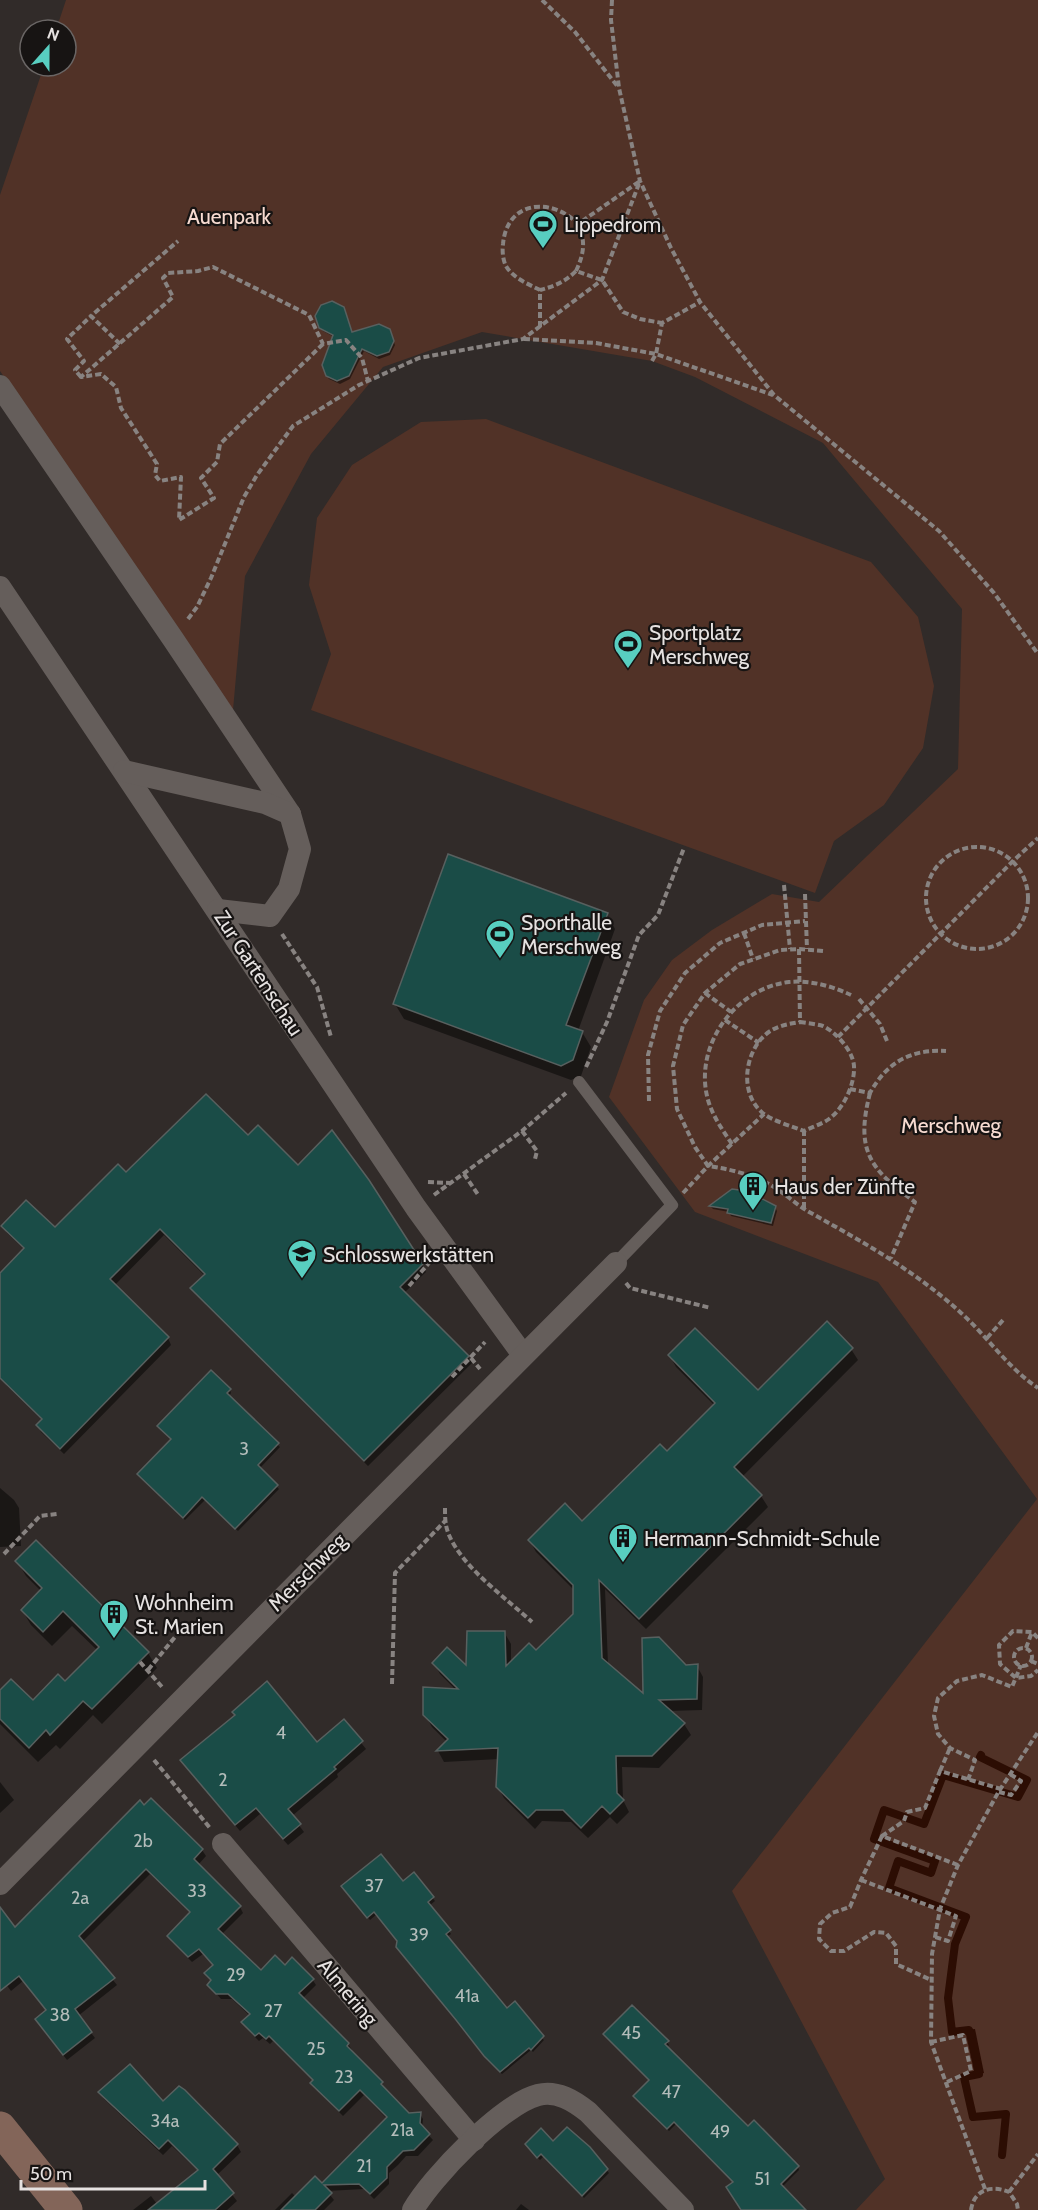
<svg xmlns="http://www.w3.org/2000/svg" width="1038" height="2210" font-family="Cabin,sans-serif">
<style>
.green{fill:#513227}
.water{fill:#2c0d03}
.shadow{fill:#0007}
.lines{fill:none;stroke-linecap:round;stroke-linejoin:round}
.stream{stroke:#2c0d03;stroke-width:8}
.building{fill:#1a4c47;stroke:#58605f;stroke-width:1.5}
.path{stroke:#888381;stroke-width:4;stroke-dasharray:6 3;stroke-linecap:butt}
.lane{stroke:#655e5b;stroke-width:12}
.street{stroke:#655e5b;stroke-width:22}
.secondary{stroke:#836559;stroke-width:33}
.labels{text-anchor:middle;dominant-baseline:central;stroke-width:4.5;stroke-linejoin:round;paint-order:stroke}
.number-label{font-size:18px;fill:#b3bcba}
.park-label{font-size:21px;fill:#f7dbd1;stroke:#171413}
.poi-label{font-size:21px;fill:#e6e2e1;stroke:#171413;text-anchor:start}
.street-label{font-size:21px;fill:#e6e2e1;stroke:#171413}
</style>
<rect width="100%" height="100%" fill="#312b29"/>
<g class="green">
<polygon points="66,0 1038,0 1038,2210 856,2210 885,2179 732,1891 1037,1499 878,1282 695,1212 609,1097 644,1000 672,960 712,930 772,894 819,902 958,769 962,609 823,443 695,377 652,361 482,332 383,367 311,454 245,576 233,710 0,371 0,195 44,66 66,66 66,30 56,30"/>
<polygon points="486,419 871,562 918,617 934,686 923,748 884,805 834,841 815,893 311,710 331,654 309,585 317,518 352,465 421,422"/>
</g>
<polygon class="water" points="975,2029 984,2073 975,2075 965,2030"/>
<g class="shadow">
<polygon points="320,327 352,334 391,334 395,345 390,355 379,359 364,351 350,379 340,384 329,379 327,376 334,337 323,331"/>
<polygon points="607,914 615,929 578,1031 582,1032 591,1047 581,1076 571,1080 404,1019 395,1004"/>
<polygon points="248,1137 298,1167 422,1265 426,1272 404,1293 468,1357 472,1363 368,1466 196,1295 192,1288 205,1276 164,1235 114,1286 168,1338 171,1345 64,1454 41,1432 38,1425 42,1420 7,1386 0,1376 0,1276 25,1250 7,1233 3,1226 55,1229 126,1175"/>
<polygon points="733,1191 775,1207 777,1211 773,1226 731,1216 729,1212 713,1209 711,1207"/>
<polygon points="851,1349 858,1360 742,1477 761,1496 768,1507 646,1629 605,1589 608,1664 644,1696 685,1667 697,1666 703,1677 702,1710 670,1711 684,1724 691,1735 659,1768 622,1767 623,1800 629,1812 617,1824 610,1817 588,1838 571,1822 542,1821 535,1829 504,1798 497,1786 499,1759 444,1762 438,1751 447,1742 432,1727 425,1715 457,1691 440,1674 434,1663 467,1669 504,1632 511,1644 511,1663 536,1652 574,1614 574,1590 536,1552 530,1541 582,1523 667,1453 714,1405 676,1367 670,1356 758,1393"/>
<polygon points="230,1390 231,1393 228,1397 280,1447 259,1469 279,1489 238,1531 205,1500 185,1520 141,1477 172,1440 159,1426"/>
<polygon points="0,1488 14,1500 19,1508 21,1546 0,1547"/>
<polygon points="17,1561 148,1653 157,1668 102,1724 93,1715 60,1749 56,1745 38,1762 0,1724 0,1692 33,1702 65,1683 97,1650 72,1626 52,1646 31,1625 22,1610 41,1591 26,1576"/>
<polygon points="344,1721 366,1749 337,1774 338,1777 292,1816 304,1832 288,1845 260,1814 240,1831 182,1761 317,1744"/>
<polygon points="0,1782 14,1800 0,1813"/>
<polygon points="151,1800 202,1850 206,1856 198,1865 240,1907 243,1913 222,1934 261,1972 285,1967 312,1979 316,1985 302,1999 348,2044 352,2050 350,2051 382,2083 384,2090 409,2114 420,2114 423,2119 422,2128 433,2140 418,2156 406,2156 398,2165 389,2173 389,2184 374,2199 364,2189 327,2191 334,2200 324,2210 275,2210 292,2193 296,2197 322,2185 387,2119 364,2095 343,2116 316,2089 312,2083 314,2081 273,2041 270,2044 263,2038 259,2041 247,2029 243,2023 250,2016 232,1999 221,1999 209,1985 212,1982 206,1974 214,1966 203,1954 192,1962 172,1942 169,1936 191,1914 150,1874 82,1942 117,1985 78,2016 95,2038 67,2060 40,2025 47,2011 23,1981 11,1991 0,1976 0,1951"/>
<polygon points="413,1874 435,1901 429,1906 449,1931 451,1934 447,1937 507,2010 544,2040 533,2052 531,2050 502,2074 487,2060 400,1951 398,1941 377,1914 370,1920 345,1890 403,1883"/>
<polygon points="604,2034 667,2042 669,2045 666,2048 748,2128 798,2167 799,2170 782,2187 804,2210 743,2210 735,2183 676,2124 669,2131 637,2100 635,2097 650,2081"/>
<polygon points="100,2093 163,2104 237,2145 241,2152 217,2175 237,2201 227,2210 216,2210 211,2204 204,2210 133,2210 151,2196 157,2204 198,2171 172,2146 163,2155 104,2099"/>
<polygon points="553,2143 589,2148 609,2173 584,2198 544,2156 540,2160 528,2148"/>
<polygon points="521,2204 529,2210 516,2210"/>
</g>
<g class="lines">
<g class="stream">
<polyline points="971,2035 969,2030 952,2032 948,1998 955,1944 966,1917 889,1888 898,1861 931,1873 935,1861 874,1839 884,1810 924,1824 943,1775 1018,1797 1027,1780 980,1757 981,1755"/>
<polyline points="977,2064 979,2074 964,2077 973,2117 1006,2114 1002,2155"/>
</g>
</g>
<g class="building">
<polygon points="332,301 344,307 352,332 379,324 390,329 394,341 389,352 377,356 362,349 349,376 337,381 326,376 322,365 333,335 319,328 315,316 321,305"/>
<polygon points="448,854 608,913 566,1025 583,1031 573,1060 561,1066 393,1004"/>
<polygon points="206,1094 248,1135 258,1125 298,1165 332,1130 369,1180 423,1264 400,1287 469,1356 364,1461 190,1288 205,1274 160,1229 110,1279 169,1337 60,1449 36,1425 42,1419 0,1378 0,1273 24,1248 1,1226 26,1200 55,1227 118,1164 126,1172"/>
<polygon points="732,1189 747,1191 776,1206 771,1223 727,1213 728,1209 709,1206"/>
<polygon points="827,1321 853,1348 734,1467 762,1495 639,1619 599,1580 602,1658 643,1693 642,1638 659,1637 686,1665 698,1664 697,1699 659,1700 685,1723 652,1756 616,1756 617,1793 624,1800 610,1814 602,1806 581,1828 563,1810 536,1810 528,1818 496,1787 498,1748 436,1751 448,1739 423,1715 423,1687 458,1689 432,1663 447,1647 466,1665 467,1631 505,1631 506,1666 529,1643 536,1650 573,1614 573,1585 528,1540 565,1503 582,1521 660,1444 667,1451 715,1403 668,1355 695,1328 758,1390"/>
<polygon points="211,1370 231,1389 227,1393 279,1443 258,1465 278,1485 235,1529 202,1497 183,1518 137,1474 171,1439 157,1426"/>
<polygon points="36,1540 149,1652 92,1709 83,1701 50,1735 46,1730 29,1748 0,1719 0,1690 11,1679 33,1700 58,1674 65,1681 99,1647 63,1611 43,1632 21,1610 42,1588 15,1561"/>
<polygon points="267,1681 317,1742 344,1719 363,1741 334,1767 336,1769 288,1809 301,1824 283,1839 256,1808 235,1825 180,1760 235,1715 232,1712"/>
<polygon points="151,1798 203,1849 194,1859 241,1906 218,1929 261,1970 275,1955 285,1965 292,1957 314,1979 299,1993 349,2043 347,2046 383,2082 381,2084 409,2113 421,2112 420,2123 430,2134 414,2150 403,2151 387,2167 387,2178 370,2194 359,2184 324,2185 332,2193 315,2210 281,2210 315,2176 322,2183 387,2117 360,2090 339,2111 310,2083 313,2080 269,2036 266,2039 259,2033 255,2036 241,2022 250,2014 228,1994 216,1994 207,1985 211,1980 204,1973 213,1965 199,1949 188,1957 167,1936 190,1912 146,1869 79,1936 115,1978 75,2009 92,2032 63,2055 35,2019 46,2010 19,1976 0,1991 0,1907 15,1927 140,1800 144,1805"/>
<polygon points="381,1854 403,1881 414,1872 434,1897 428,1902 451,1930 446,1934 507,2008 515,2001 544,2036 531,2050 529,2048 500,2072 484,2056 456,2020 396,1947 397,1941 374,1912 367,1918 341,1886"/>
<polygon points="632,2005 669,2041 665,2044 748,2126 754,2120 799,2166 781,2184 806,2210 741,2210 726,2187 733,2182 674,2122 667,2129 633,2096 649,2080 603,2034"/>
<polygon points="130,2064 163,2101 179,2086 185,2090 238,2144 213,2169 234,2193 215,2210 148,2210 198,2170 168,2140 159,2149 98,2092"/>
<polygon points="567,2127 590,2147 608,2169 582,2196 541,2154 537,2158 525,2144 541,2128 553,2141"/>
</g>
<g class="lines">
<g class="path">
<polyline points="542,0 575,32 618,87"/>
<polyline points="612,0 611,20 619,88 640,181 671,248 700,302 774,395 939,531 994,593 1038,654"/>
<path d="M576,271C584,254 586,241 578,224L640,181"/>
<path d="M540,290C528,284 513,278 506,266C503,261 502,250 503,244C507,200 552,197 578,224"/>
<path d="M540,327V290C555,286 565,282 576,271L602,280L623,312L640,319L662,323"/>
<polyline points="524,339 596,343 656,354 773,395"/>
<polyline points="120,344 91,316 178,241"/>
<polyline points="323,344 220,444 217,462 201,478 214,498 179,520 181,477 160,481 155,475 157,464 121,408 116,387 101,374 81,377 173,297 163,278 168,273 198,271 213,267 309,315 323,344 346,340 362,358 368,381"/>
<polyline points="652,361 656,354 662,323 700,302"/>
<polyline points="81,377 75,370 84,361 67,339 91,316"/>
<polyline points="188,619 197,607 211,578 244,497 257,475 293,426 359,385 419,358 523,339 602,280 640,181"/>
<circle cx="977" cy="898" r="51"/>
<polyline points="784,885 790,949"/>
<polyline points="805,894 807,949"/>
<polyline points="744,933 753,959"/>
<polyline points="282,934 317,987 331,1037"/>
<polyline points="799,949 800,1022"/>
<path d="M823,951L799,949L780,950L740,964L705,993L683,1025L673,1066L677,1109L695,1147L708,1166C730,1169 749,1174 769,1184C784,1192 796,1205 811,1213C863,1242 915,1271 960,1312C987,1336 1008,1368 1038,1388"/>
<polyline points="705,993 731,1012"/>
<polyline points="859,999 880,1024 887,1041"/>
<polyline points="725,1020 759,1043"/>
<path d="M800,1022C807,1023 816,1024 823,1026C836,1032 853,1051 854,1066C855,1084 844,1108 829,1119C822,1124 812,1127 804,1131C792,1126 775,1122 764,1114C739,1095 744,1054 765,1035C775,1026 788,1024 800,1022Z"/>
<polyline points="838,1037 1013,861 1038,838"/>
<polyline points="586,1067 607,1022 639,935 658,915 684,848"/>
<path d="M850,1089L870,1093C887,1062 911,1049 946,1051"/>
<path d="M870,1093C855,1151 870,1169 915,1202L891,1258"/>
<polyline points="649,1101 648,1055 660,1011 685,973 720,943 762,925 805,921"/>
<polyline points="522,1131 537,1151 535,1159"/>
<path d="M732,1144C722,1129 711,1114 707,1096C695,1044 736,988 789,982C810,980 832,986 851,995"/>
<polyline points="464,1174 479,1196"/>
<polyline points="428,1182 450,1183"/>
<polyline points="683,1193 708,1166 764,1114"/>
<polyline points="434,1195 522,1131 566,1093"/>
<polyline points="804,1208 804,1131"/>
<polyline points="626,1283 630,1288 711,1308"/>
<polyline points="409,1286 429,1263"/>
<polyline points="987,1338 1003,1320"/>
<polyline points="471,1358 480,1369"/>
<polyline points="452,1377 485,1342"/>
<path d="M445,1508C445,1517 445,1526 449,1535C463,1568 506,1598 532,1622"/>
<polyline points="4,1554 40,1516 57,1514"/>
<polyline points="1038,1638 1032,1632 1013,1631 999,1645 1000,1664 1016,1678 1031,1676 1038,1670"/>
<polyline points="1026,1648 1032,1632"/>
<circle cx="1023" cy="1657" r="9"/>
<polyline points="1031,1661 1038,1664"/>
<polyline points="140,1662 163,1688"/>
<polyline points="148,1670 175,1637"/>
<polyline points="392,1684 395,1573 445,1521"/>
<polyline points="154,1760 210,1828"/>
<polyline points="940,1771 950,1748"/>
<polyline points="968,1780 975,1760 950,1748 938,1734 934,1716 938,1698 957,1681 982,1675 1012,1687 1021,1665"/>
<polyline points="999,1792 1011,1795 1021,1781 1010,1774"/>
<polyline points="882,1836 861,1880 850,1907 832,1913 820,1924 819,1939 831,1951 844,1951 874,1932 886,1933 896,1946 896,1964 931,1980"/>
<polyline points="958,1865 882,1836 904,1821 907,1812 925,1808 940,1771 1001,1789"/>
<polyline points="861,1880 956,1916 948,1941 935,1937"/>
<polyline points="931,2042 963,2035 971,2071 945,2083"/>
<polyline points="985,2189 931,2042 932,1954 940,1909 958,1865 999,1791 1038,1732"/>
<polyline points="1009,2192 1038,2154"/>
<path d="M971,2210C974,2189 992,2185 1009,2192L1017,2204L1018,2210"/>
</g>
<polyline class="lane" points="579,1082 672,1205 616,1263"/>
<g class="street">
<polyline points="0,386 173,639 290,814"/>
<polyline points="0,587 416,1208 523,1355"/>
<polyline points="124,771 265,803 290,814 300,849 289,889 270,916 218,910"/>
<polyline points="223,1844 474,2140"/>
<polyline points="0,1884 350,1530 616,1263"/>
<path d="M413,2210C431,2178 502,2104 538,2095C557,2090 574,2101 588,2112L683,2210"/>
</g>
<polyline class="secondary" points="0,2128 66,2210"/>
</g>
<defs>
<g id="stadium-pin" transform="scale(1.5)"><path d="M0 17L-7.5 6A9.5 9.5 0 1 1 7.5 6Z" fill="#58cec0" stroke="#171413"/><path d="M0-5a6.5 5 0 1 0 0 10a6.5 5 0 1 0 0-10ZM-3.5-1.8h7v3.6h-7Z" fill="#111"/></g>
<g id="building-pin" transform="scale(1.5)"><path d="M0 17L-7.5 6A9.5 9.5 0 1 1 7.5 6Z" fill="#58cec0" stroke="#171413"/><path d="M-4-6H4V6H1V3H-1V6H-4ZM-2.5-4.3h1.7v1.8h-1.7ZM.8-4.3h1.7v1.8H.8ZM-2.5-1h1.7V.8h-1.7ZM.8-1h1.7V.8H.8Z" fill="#111"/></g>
<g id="school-pin" transform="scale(1.5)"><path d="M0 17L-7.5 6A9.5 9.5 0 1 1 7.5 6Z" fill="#58cec0" stroke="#171413"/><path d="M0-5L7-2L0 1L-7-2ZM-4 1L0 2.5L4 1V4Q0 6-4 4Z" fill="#111"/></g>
</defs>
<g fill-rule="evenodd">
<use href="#stadium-pin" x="543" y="224"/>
<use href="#stadium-pin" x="628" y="644"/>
<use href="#stadium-pin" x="500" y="934"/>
<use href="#building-pin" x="753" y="1186"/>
<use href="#school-pin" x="302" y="1254"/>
<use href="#building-pin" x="623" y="1538"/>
<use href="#building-pin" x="114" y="1614"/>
</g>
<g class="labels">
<g class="number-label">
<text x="244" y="1449">3</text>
<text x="281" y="1733">4</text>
<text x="223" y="1780">2</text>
<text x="143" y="1841">2b</text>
<text x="374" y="1886">37</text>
<text x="197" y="1891">33</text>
<text x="80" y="1898">2a</text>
<text x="419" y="1935">39</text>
<text x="236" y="1975">29</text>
<text x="467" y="1996">41a</text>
<text x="273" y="2011">27</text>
<text x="60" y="2015">38</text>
<text x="631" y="2033">45</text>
<text x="316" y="2049">25</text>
<text x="344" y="2077">23</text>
<text x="671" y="2092">47</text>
<text x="165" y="2121">34a</text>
<text x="402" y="2130">21a</text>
<text x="720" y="2132">49</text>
<text x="364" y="2166">21</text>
<text x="762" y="2179">51</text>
</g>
<g class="park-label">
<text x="229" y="216">Auenpark</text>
<text x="951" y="1125">Merschweg</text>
</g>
<g class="poi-label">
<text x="564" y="224">Lippedrom</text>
<text x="649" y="632">Sportplatz<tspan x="649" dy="24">Merschweg</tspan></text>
<text x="521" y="922">Sporthalle<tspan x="521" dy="24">Merschweg</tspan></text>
<text x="774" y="1186">Haus der Zünfte</text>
<text x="323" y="1254">Schlosswerkstätten</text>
<text x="644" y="1538">Hermann-Schmidt-Schule</text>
<text x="135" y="1602">Wohnheim<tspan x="135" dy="24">St. Marien</tspan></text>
</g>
<g class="street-label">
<text transform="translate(259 973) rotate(57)">Zur Gartenschau</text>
<text transform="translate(307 1572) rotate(-45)">Merschweg</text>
<text transform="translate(348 1992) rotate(50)">Almering</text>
</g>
</g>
<g transform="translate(48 48) rotate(21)"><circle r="28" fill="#171413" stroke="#6a6665" stroke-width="1.5"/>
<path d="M0-4.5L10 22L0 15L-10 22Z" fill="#58cec0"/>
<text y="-9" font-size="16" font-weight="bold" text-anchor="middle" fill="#e6e2e1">N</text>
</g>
<path d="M21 2180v9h184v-9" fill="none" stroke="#e6e2e1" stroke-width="3"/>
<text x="30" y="2180" font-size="18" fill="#e6e2e1" stroke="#171413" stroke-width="4.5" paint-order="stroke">50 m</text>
</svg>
